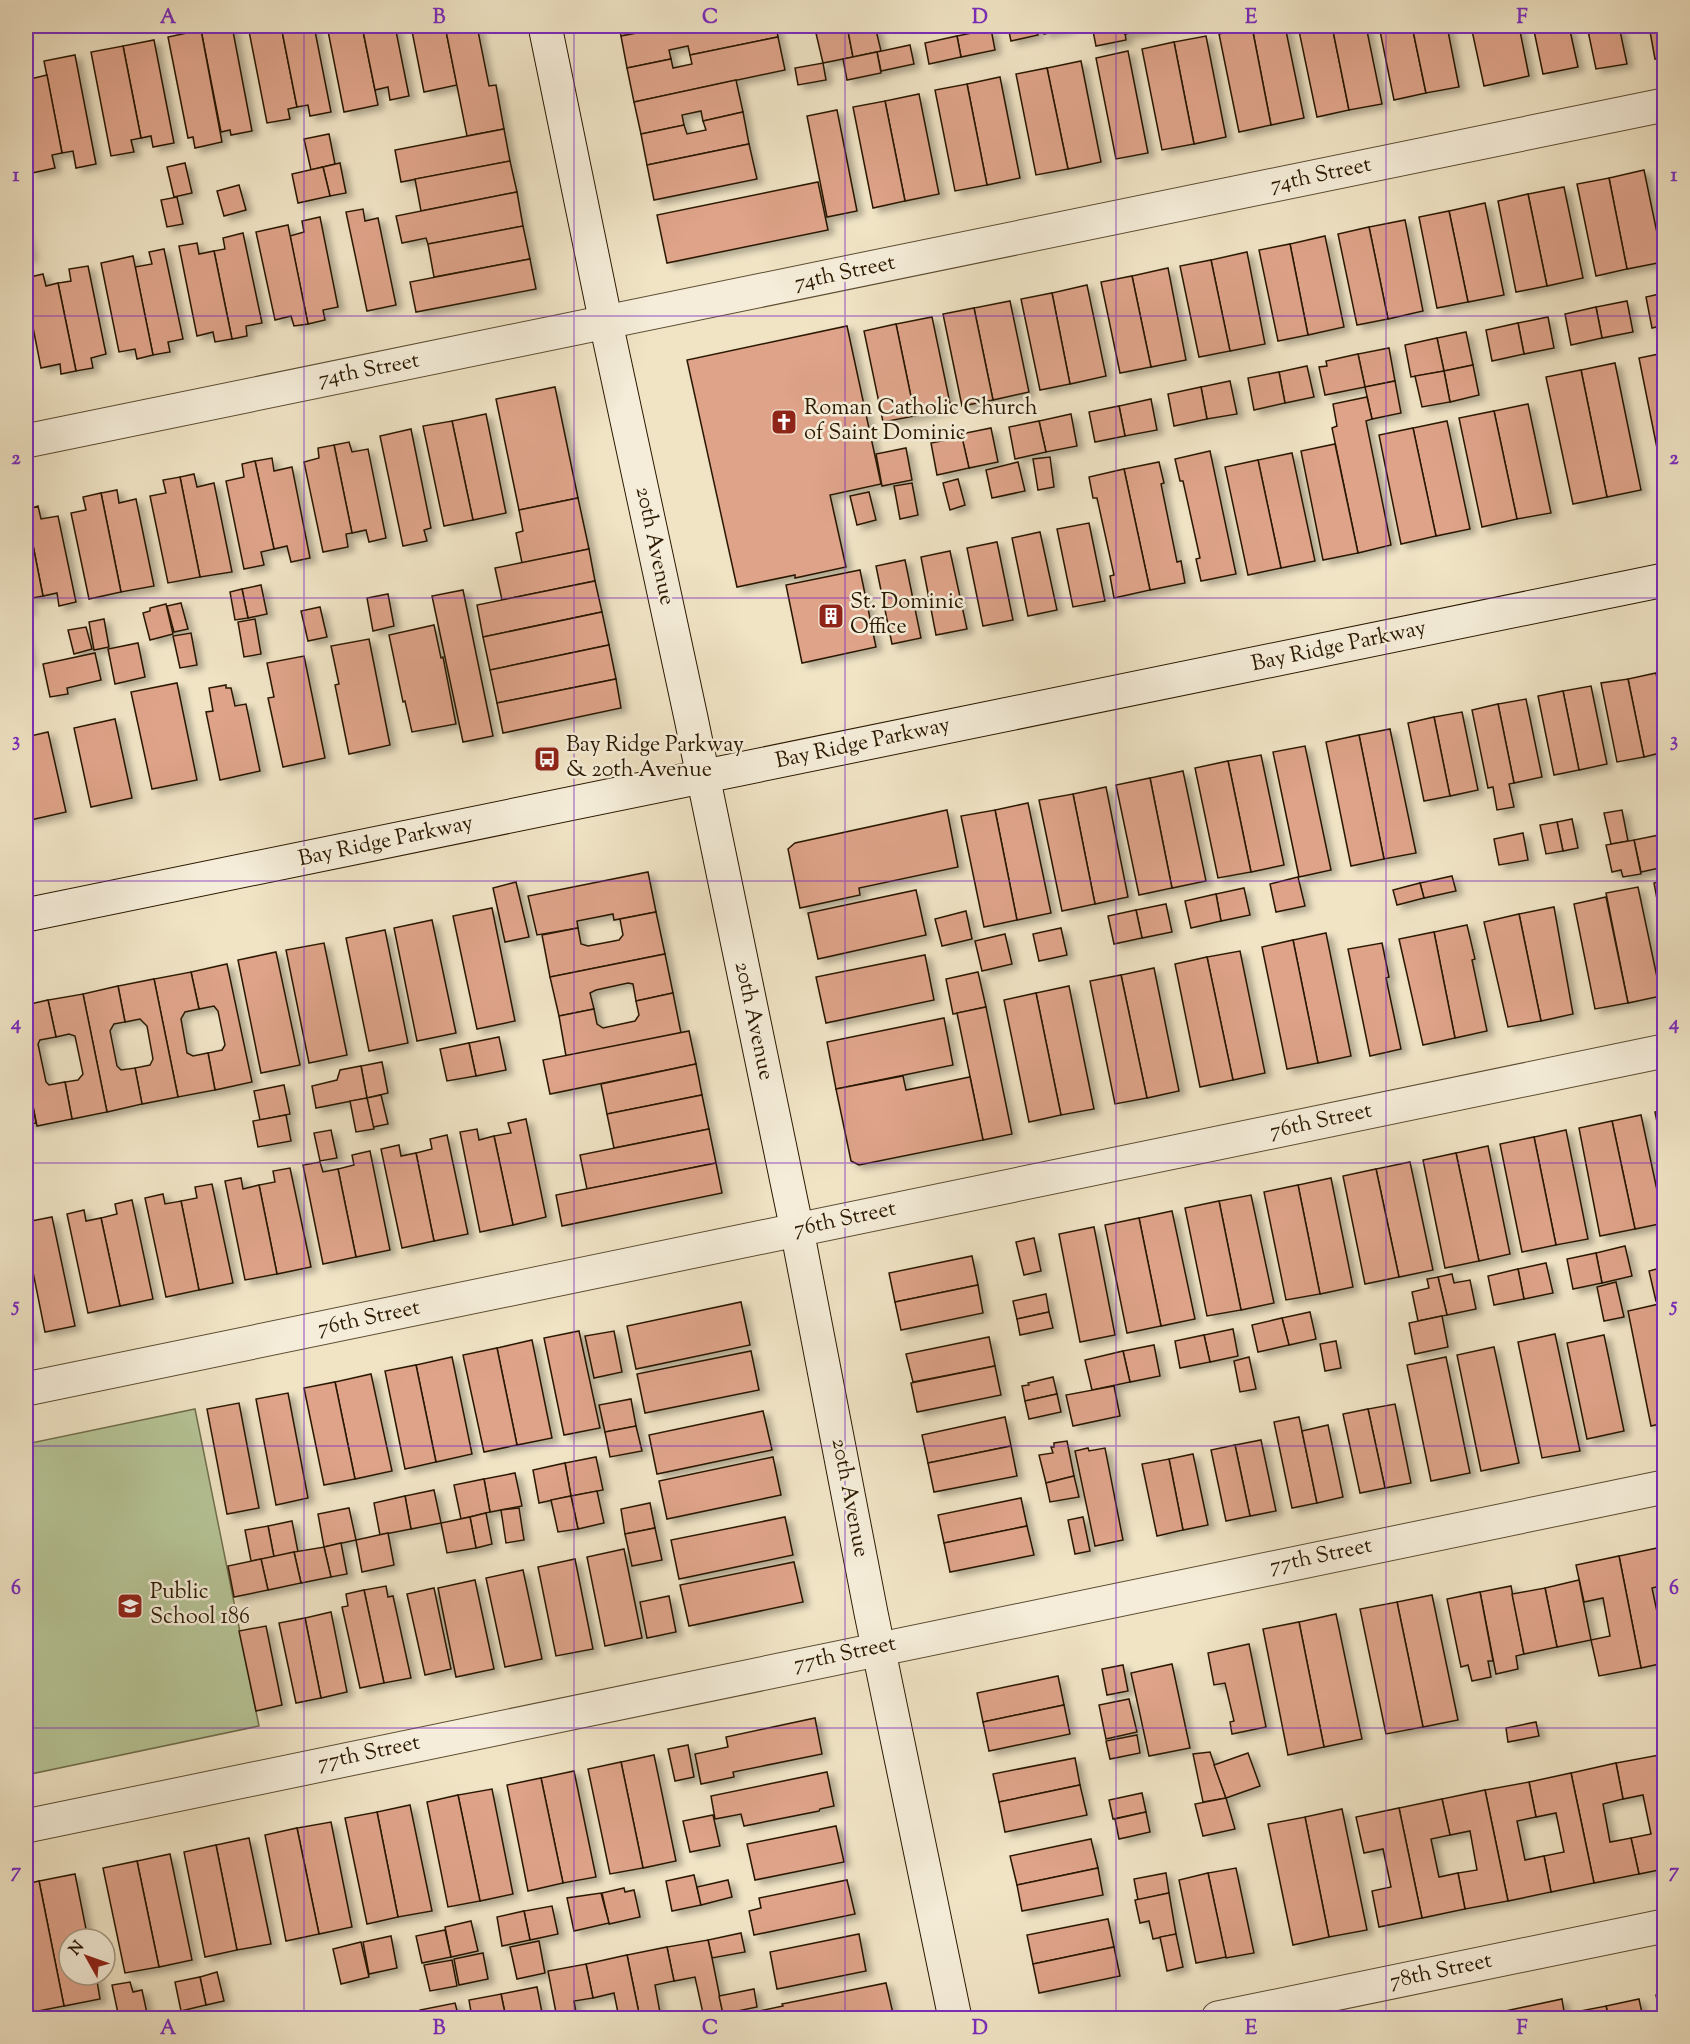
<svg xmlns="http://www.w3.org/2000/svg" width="1690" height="2044" font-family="'Sorts Mill Goudy',serif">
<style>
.green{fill:#b6c597;stroke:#706f4c;stroke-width:1.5}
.building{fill:#dea389;stroke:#2b1900;stroke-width:1.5;filter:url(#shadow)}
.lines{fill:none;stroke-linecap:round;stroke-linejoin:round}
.street-casing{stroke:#5c4c31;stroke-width:35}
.secondary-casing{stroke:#2b1900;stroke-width:35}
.street{stroke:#f5edd9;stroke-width:33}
.secondary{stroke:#f5edd9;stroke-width:33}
.grid{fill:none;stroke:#7b2cbf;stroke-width:1.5;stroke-opacity:0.55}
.labels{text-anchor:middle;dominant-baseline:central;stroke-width:5;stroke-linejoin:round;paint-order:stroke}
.street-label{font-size:22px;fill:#2b1900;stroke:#f5edd9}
.poi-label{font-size:22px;fill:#2b1900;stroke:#f5edd9;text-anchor:start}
.neatline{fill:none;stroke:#7b2cbf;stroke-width:2}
.grid-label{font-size:20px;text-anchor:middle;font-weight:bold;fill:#7b2cbf}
</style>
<defs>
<filter id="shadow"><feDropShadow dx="6" dy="4" stdDeviation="3" flood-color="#0004"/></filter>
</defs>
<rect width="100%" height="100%" fill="#f0e4c5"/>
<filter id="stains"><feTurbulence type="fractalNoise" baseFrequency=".00333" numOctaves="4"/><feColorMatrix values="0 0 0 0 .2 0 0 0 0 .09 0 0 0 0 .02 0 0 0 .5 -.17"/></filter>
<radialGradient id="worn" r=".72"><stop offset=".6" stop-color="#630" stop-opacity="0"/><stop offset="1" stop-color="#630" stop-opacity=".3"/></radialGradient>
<polygon class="green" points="195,1409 259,1726 26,1775 26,1444"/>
<g class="building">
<polygon points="227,26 232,26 252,131 231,135 230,130 221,132 201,30"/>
<polygon points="248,26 281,26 297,107 288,109 290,119 267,123"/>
<polygon points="281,26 314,26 331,112 310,116 308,105 297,107"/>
<polygon points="327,26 362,26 378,105 344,112"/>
<polygon points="362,26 395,26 409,96 390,100 388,87 375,90"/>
<polygon points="411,26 445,26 457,85 424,92"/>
<polygon points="445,26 477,26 489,86 496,85 504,129 467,136"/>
<polygon points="619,26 674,26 621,36"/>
<polygon points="674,26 776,26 778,37 690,55 688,46 669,50 671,59 627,68 621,36"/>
<polygon points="832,26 847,26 853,57 823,63 815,29"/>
<polygon points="847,26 875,26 881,51 853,57"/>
<polygon points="1015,26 1036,26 1038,35 1011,41 1008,27"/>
<polygon points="1042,26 1069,26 1070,28 1044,34"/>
<polygon points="1092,26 1124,26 1126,40 1096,46"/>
<polygon points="1124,26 1156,26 1157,27 1125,34"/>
<polygon points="1261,26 1285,26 1304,118 1271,125 1252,27"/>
<polygon points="1298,26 1332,26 1349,110 1317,117"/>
<polygon points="1332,26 1366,26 1382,104 1349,110"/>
<polygon points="1379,26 1412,26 1426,93 1394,100"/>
<polygon points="1412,26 1447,26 1459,87 1426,93"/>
<polygon points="1471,26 1519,26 1529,76 1484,86"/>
<polygon points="1533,26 1569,26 1578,67 1543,74"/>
<polygon points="1587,26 1619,26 1627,64 1596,69"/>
<polygon points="1649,26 1664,26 1664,57 1655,59"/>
<polygon points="1252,27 1271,125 1239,132 1219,34"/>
<polygon points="991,29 995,50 961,57 957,36"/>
<polygon points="201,30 222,142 195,148 193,137 188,138 168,37"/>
<polygon points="957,36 961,57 929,64 925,43"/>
<polygon points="1206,36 1226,137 1194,144 1174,42"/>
<polygon points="778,37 785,70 634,102 627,68 671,59 673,68 692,64 690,55"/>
<polygon points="154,40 174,143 153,147 151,136 141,138 123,46"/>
<polygon points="1174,42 1194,144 1162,150 1142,49"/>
<polygon points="910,45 914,64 881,71 877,52"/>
<polygon points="123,46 141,138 131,140 134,152 111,156 91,52"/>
<polygon points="1128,51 1148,153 1116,159 1096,58"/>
<polygon points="877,52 881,73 847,80 843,59"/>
<polygon points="75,55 96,164 76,168 73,151 62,153 44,61"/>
<polygon points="1081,61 1101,162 1068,169 1047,68"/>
<polygon points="823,63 826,80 798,85 795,68"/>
<polygon points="1047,68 1068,169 1036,175 1016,74"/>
<polygon points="47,75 62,153 52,155 55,168 32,173 26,139 26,80"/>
<polygon points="1000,77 1020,178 987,185 967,84"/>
<polygon points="736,80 743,112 703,121 701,111 682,115 684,125 641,134 634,102"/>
<polygon points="967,84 987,185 955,191 935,90"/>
<polygon points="919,94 939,194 905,201 885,101"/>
<polygon points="885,101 905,201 873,208 853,107"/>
<polygon points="837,110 857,211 827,217 807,116"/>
<polygon points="743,112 749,144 647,165 641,134 684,125 687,134 706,130 703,121"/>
<polygon points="504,129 510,161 401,182 395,150"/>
<polygon points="329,134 335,164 311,170 304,139"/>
<polygon points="749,144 757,179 654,200 647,165"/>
<polygon points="510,161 517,192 421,211 415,179"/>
<polygon points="185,163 192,193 174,197 167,167"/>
<polygon points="340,163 346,193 330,196 323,167"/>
<polygon points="323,167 330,196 298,203 292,174"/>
<polygon points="1644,170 1663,262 1627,269 1609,178"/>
<polygon points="1609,178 1627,269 1596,276 1577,184"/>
<polygon points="818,182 828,230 667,263 657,215"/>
<polygon points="239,185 246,210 224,216 217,191"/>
<polygon points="1564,187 1583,278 1547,286 1528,194"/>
<polygon points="517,192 523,226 428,244 426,238 402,243 396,216"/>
<polygon points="1528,194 1547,286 1516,292 1498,201"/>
<polygon points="177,197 183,224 167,227 161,200"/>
<polygon points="1485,203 1504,295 1468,302 1449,211"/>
<polygon points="363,209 365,221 378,218 396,305 367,311 346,212"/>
<polygon points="1449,211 1468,302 1437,308 1419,217"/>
<polygon points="320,217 338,307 323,310 325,320 308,324 290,236 304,232 302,221"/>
<polygon points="1405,220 1423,311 1388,319 1369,227"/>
<polygon points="288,225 308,324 294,326 291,316 275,320 256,232"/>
<polygon points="523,226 530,259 434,277 428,244"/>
<polygon points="1369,227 1388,319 1357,325 1338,234"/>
<polygon points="26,233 31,257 26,258"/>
<polygon points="243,233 262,323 246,326 247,336 232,339 214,251 225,249 223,238"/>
<polygon points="1325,236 1344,327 1308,335 1290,244"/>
<polygon points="197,243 199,254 214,251 232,339 215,342 213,332 197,336 179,246"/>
<polygon points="1290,244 1308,335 1278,341 1259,250"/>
<polygon points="164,249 183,339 168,342 170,352 153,355 135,267 152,264 149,252"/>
<polygon points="1247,252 1265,344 1230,351 1211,260"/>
<polygon points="133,256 153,355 137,359 135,349 119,352 101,263"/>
<polygon points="530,259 536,289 416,312 410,282"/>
<polygon points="1211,260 1230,351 1199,357 1180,266"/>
<polygon points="88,266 106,354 91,358 93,368 76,371 58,283 71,281 69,269"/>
<polygon points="1168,268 1186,360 1151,367 1132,276"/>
<polygon points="43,274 46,286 58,283 76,371 61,374 60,364 41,368 26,292 26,278"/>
<polygon points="1132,276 1151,367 1120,373 1101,282"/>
<polygon points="1087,285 1106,376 1070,384 1052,293"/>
<polygon points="1052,293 1070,384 1040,390 1021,299"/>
<polygon points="1664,293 1664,325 1652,328 1646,297"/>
<polygon points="1010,301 1029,392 993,400 974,308"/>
<polygon points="1627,301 1633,332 1602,338 1596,307"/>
<polygon points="1596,307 1602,338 1571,345 1565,314"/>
<polygon points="974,308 993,400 962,406 943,314"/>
<polygon points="932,317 951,408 915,416 896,324"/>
<polygon points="1548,317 1554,348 1524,354 1518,323"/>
<polygon points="1518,323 1524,354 1492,361 1486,330"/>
<polygon points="896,324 915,416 883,422 864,331"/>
<polygon points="847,326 881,484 830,495 846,567 795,578 795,575 737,587 687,360"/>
<polygon points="1466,332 1473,365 1444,371 1437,338"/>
<polygon points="1437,338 1444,371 1411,377 1405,345"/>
<polygon points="1389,348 1395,381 1365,387 1358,354"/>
<polygon points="1664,353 1664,483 1639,358"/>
<polygon points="1358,354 1365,387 1325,395 1319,367 1327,366 1326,361"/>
<polygon points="1615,363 1641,490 1607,497 1581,370"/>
<polygon points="1473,365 1479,395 1450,402 1444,371"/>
<polygon points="1307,366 1314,397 1285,403 1279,372"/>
<polygon points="1581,370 1607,497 1573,504 1546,377"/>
<polygon points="1444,371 1450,402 1422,407 1415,376"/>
<polygon points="1279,372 1285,403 1254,410 1248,378"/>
<polygon points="1230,381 1237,414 1207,419 1201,387"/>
<polygon points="1395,381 1401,413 1372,419 1365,387"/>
<polygon points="555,387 578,498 519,510 496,399"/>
<polygon points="1201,387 1207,419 1174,426 1168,394"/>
<polygon points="1367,397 1372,419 1366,421 1391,545 1358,553 1332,428 1337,426 1333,404"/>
<polygon points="1151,399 1157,430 1125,436 1119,406"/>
<polygon points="1528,404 1551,513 1517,519 1494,411"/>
<polygon points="1119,406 1125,436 1095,442 1089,412"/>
<polygon points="1494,411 1517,519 1482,527 1459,418"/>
<polygon points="486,414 506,513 473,520 452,421"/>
<polygon points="1071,414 1077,446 1046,452 1039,421"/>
<polygon points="452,421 473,520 444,526 423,426"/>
<polygon points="1039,421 1046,452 1015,459 1009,427"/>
<polygon points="1447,421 1470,529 1436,536 1413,428"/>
<polygon points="991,428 998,462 969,468 961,434"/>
<polygon points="1413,428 1436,536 1401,544 1379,435"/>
<polygon points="411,429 431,528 424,530 427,541 403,546 380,436"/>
<polygon points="962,437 969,468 937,475 931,443"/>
<polygon points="349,442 352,452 368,449 386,538 369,542 366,530 352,533 334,445"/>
<polygon points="1335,444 1358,553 1323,560 1301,451"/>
<polygon points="334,445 352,533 346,534 348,547 323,552 304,462 319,458 318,448"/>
<polygon points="906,448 912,480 882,486 876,454"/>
<polygon points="1210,451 1236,574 1201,581 1196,559 1200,558 1183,481 1180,481 1175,459"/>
<polygon points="1292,453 1315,561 1281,568 1258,460"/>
<polygon points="1050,457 1054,487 1038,490 1033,459"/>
<polygon points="272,458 274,471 292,467 310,558 291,562 287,546 274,549 255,461"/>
<polygon points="1258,460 1281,568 1248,575 1225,467"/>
<polygon points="255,461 274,549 261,552 264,565 244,569 226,481 244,477 242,464"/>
<polygon points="1018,462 1025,491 992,498 986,470"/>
<polygon points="1159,462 1164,483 1161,484 1177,562 1181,561 1185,583 1150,590 1124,469"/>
<polygon points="1124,469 1150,590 1114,598 1110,576 1114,575 1097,498 1093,498 1089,477"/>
<polygon points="194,474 197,487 214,483 232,572 200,577 180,477"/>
<polygon points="180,477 200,577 168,583 150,496 166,493 163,480"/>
<polygon points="958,479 965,505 950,510 943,483"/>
<polygon points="912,483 918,515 900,519 894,486"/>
<polygon points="117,490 119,503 136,499 154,586 121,592 101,493"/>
<polygon points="869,492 876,520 857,525 850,496"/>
<polygon points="101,493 121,592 89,599 71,513 86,510 83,497"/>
<polygon points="578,498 589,549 522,563 516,533 523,531 519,510"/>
<polygon points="38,506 41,519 58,516 76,602 59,606 57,593 43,596 26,510"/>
<polygon points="26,510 43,596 27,599 30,610 26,611"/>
<polygon points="1089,523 1105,601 1073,607 1057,529"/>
<polygon points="1040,532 1057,610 1028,616 1012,538"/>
<polygon points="997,542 1013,620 983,626 967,548"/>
<polygon points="589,549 595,581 502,600 495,568"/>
<polygon points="950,551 967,629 936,635 921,557"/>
<polygon points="905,560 921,638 892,644 876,566"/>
<polygon points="860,570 876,647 802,663 786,585"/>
<polygon points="595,581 602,612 483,637 477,605"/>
<polygon points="261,585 267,614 248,618 242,589"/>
<polygon points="242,589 248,618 235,620 230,592"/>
<polygon points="463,590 493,736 463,742 432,596"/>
<polygon points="388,594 394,626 373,631 367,598"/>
<polygon points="181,603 188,629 174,632 167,606"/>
<polygon points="166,604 173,634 150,640 143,613 150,611 150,608"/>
<polygon points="320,607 327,637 308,641 301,611"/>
<polygon points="602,612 609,645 490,670 483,637"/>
<polygon points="104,619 109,647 94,650 89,622"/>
<polygon points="255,619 261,654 244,657 238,622"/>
<polygon points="434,625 441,658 443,657 456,724 412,732 405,701 403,702 389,635"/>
<polygon points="86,627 92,649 74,654 68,630"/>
<polygon points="191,633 197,665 180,668 173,636"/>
<polygon points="26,636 30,663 26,664"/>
<polygon points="369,639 390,745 349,754 335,685 339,684 331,646"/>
<polygon points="138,643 145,677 115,684 108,649"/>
<polygon points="609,645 616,679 497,703 490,670"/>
<polygon points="95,653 101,680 67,688 68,694 50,697 43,664"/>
<polygon points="304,656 325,758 283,767 268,698 274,697 267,663"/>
<polygon points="1656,673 1664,716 1664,752 1644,757 1628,679"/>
<polygon points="616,679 621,708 503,733 497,703"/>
<polygon points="1628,679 1644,757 1617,762 1601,683"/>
<polygon points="177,683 197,780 152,789 131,692"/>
<polygon points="226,685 226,688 231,688 235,706 246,704 260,771 220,780 206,712 213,711 209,688"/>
<polygon points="1591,686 1607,764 1579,770 1563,691"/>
<polygon points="1563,691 1579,770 1554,775 1538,696"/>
<polygon points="1526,699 1542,777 1514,783 1498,704"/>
<polygon points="1498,704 1514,783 1509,784 1514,807 1497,810 1493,787 1488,788 1472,710"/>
<polygon points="1462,712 1478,790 1450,796 1434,717"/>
<polygon points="1434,717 1450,796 1424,801 1408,723"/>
<polygon points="115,719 132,798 91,807 74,728"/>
<polygon points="1390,729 1416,853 1384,859 1359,735"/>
<polygon points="48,732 66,812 26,821 26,737"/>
<polygon points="1359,735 1384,859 1351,866 1326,742"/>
<polygon points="1305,746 1331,870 1299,877 1273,752"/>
<polygon points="1261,755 1284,865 1251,872 1228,761"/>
<polygon points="1228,761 1251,872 1218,878 1195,768"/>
<polygon points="1183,771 1206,881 1172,888 1150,778"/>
<polygon points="1150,778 1172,888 1139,895 1116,785"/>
<polygon points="1106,787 1128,897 1095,904 1073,794"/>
<polygon points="1073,794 1095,904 1062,911 1039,800"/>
<polygon points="1028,803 1051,913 1017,920 995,810"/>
<polygon points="947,810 958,867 859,888 860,895 800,908 788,849 795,843"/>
<polygon points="995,810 1017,920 984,927 961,816"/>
<polygon points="1622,810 1628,841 1611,844 1604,813"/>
<polygon points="1572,819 1578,848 1563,851 1557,822"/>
<polygon points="1557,822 1563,851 1546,854 1540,825"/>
<polygon points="1523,833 1528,860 1499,865 1494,839"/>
<polygon points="1664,834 1664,867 1641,872 1634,840"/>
<polygon points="1634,840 1641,874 1623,877 1621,870 1612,872 1606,845"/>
<polygon points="648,872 656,912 614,920 613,914 577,921 578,928 537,935 528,896"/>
<polygon points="1452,876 1456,891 1424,898 1420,883"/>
<polygon points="1298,877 1305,906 1276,912 1270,884"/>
<polygon points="1664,881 1664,936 1654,883"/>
<polygon points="516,882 529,937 505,942 493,888"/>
<polygon points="1420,883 1424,898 1397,905 1393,890"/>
<polygon points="1638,887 1661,996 1628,1003 1606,893"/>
<polygon points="1244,888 1250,915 1221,921 1216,894"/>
<polygon points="916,890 926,935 818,959 808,913"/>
<polygon points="1216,894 1221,921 1191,928 1185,901"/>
<polygon points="1606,897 1628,1003 1595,1009 1574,904"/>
<polygon points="1166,904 1172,932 1142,938 1136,910"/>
<polygon points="1554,907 1573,1014 1541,1021 1519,914"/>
<polygon points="492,908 515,1021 477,1029 453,916"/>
<polygon points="1136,910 1142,938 1114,944 1108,916"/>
<polygon points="966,911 972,939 942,946 935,919"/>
<polygon points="656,912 665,954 550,977 542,935 578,928 581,944 588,946 619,940 623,935 620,919"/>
<polygon points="1519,914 1541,1021 1508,1027 1484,922"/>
<polygon points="432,920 456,1033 417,1041 394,928"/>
<polygon points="1467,925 1475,959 1472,960 1487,1031 1455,1038 1434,932"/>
<polygon points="1061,928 1067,955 1039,961 1033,934"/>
<polygon points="385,930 408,1043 369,1051 346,938"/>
<polygon points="1434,932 1455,1038 1423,1045 1399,939"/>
<polygon points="1326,933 1351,1056 1318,1063 1293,940"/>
<polygon points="1005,934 1012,964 982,971 975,941"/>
<polygon points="1293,940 1318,1063 1287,1069 1262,947"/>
<polygon points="324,943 347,1055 309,1063 286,950"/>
<polygon points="1382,943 1389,977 1386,978 1401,1049 1370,1056 1348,949"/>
<polygon points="1240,951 1265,1073 1233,1080 1207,957"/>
<polygon points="276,952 300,1065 261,1073 238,960"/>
<polygon points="665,954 673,993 636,1001 633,984 628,983 596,990 590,993 594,1009 559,1016 550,977"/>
<polygon points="925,955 934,1000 826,1023 816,977"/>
<polygon points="1207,957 1233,1080 1200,1087 1175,964"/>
<polygon points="227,964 252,1082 215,1090 208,1053 222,1050 225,1045 218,1011 214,1006 199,1009 191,972"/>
<polygon points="1154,968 1179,1091 1147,1098 1121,975"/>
<polygon points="191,972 199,1009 185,1012 181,1019 187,1053 193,1056 208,1053 215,1090 178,1097 154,979"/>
<polygon points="978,972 986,1007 953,1014 946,979"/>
<polygon points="1121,975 1147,1098 1115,1104 1090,981"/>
<polygon points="154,979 178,1097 142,1104 135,1068 150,1065 153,1059 147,1026 140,1019 125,1022 118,986"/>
<polygon points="118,986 125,1022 114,1024 110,1031 117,1066 121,1070 135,1068 142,1104 107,1112 83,994"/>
<polygon points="1069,986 1094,1109 1061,1115 1036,993"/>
<polygon points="673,993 681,1033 566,1056 559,1016 594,1009 597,1024 603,1028 635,1021 639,1015 636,1001"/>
<polygon points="1036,993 1061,1115 1029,1122 1004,1000"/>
<polygon points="83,994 107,1112 72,1119 65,1082 78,1080 83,1074 75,1036 69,1034 56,1037 48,1000"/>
<polygon points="48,1000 56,1037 40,1040 38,1044 46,1082 49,1085 65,1082 72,1119 37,1126 26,1071 26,1005"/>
<polygon points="986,1007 1012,1134 983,1140 957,1013"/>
<polygon points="944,1018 953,1065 836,1089 827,1042"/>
<polygon points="689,1031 696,1064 550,1094 543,1060"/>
<polygon points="499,1037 506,1070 476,1076 469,1043"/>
<polygon points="469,1043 476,1076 447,1081 440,1049"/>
<polygon points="382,1062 388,1093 367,1098 361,1066"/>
<polygon points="696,1064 702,1095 607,1114 601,1084"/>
<polygon points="361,1066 367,1098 316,1108 312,1086 337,1080 340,1070"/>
<polygon points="26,1071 36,1123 26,1125"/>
<polygon points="903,1076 906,1090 970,1077 983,1140 859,1165 851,1161 836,1089"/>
<polygon points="284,1085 290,1114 260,1120 254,1091"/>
<polygon points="381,1095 388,1124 373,1127 367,1098"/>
<polygon points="702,1095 709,1129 614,1148 607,1114"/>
<polygon points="367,1098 374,1129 356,1132 350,1101"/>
<polygon points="1664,1110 1664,1156 1655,1112"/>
<polygon points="286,1115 291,1141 258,1147 253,1121"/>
<polygon points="1641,1115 1664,1223 1635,1229 1612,1121"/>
<polygon points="526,1119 546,1217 513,1225 494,1136 511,1133 508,1123"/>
<polygon points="1612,1121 1635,1229 1600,1236 1579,1128"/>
<polygon points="477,1129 479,1140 494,1136 513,1225 480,1232 460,1132"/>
<polygon points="709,1129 716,1163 587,1189 580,1155"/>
<polygon points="331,1130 337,1158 320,1161 314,1133"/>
<polygon points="1566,1130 1588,1239 1556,1245 1534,1137"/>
<polygon points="447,1135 468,1234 434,1241 416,1153 432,1149 430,1139"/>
<polygon points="1534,1137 1556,1245 1522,1252 1500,1144"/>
<polygon points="399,1145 401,1156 416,1153 434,1241 402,1248 381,1149"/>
<polygon points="1488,1146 1510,1254 1479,1261 1456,1153"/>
<polygon points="370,1151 390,1250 356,1257 338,1169 354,1165 352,1155"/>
<polygon points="1456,1153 1479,1261 1445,1268 1423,1160"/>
<polygon points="320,1162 323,1172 338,1169 356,1257 323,1264 303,1165"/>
<polygon points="1410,1162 1433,1270 1399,1277 1376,1169"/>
<polygon points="716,1163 722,1193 562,1226 556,1195"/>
<polygon points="290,1168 311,1267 277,1274 259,1185 275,1182 273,1171"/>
<polygon points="1376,1169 1399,1277 1365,1284 1343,1176"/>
<polygon points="241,1178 243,1189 259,1185 277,1274 245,1280 225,1181"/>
<polygon points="1331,1178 1353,1287 1320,1294 1298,1185"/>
<polygon points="212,1184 233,1283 199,1290 181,1201 197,1198 195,1187"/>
<polygon points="1298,1185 1320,1294 1286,1300 1264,1192"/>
<polygon points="163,1194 165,1204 181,1201 199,1290 166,1297 145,1198"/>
<polygon points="1251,1195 1274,1303 1241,1310 1219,1201"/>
<polygon points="132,1200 153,1299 120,1306 101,1218 117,1214 115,1204"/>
<polygon points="1219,1201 1241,1310 1207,1316 1185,1208"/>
<polygon points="84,1210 86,1221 101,1218 120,1306 88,1313 67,1214"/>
<polygon points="1172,1211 1195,1319 1161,1326 1139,1218"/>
<polygon points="52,1217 75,1326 45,1332 26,1237 26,1222"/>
<polygon points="1139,1218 1161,1326 1127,1333 1105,1225"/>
<polygon points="1094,1227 1115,1335 1080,1342 1059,1234"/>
<polygon points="1034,1238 1041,1271 1024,1275 1016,1242"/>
<polygon points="1625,1246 1632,1276 1602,1283 1596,1253"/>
<polygon points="1596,1253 1602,1283 1573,1289 1567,1259"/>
<polygon points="972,1256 978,1285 895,1302 889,1273"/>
<polygon points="1546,1263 1553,1293 1524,1299 1518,1269"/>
<polygon points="1664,1267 1664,1299 1656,1301 1649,1271"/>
<polygon points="1518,1269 1524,1299 1494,1305 1488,1276"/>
<polygon points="1452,1274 1454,1283 1470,1280 1476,1309 1447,1315 1438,1277"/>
<polygon points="1438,1277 1447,1315 1418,1321 1412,1292 1429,1288 1427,1279"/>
<polygon points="1616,1282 1624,1317 1604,1321 1597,1287"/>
<polygon points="978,1285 983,1313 901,1330 895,1302"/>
<polygon points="1046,1294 1049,1312 1017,1319 1013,1301"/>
<polygon points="741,1302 750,1345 636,1369 627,1326"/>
<polygon points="1659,1304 1663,1323 1664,1323 1664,1423 1651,1426 1628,1311"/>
<polygon points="1049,1312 1053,1328 1020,1335 1017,1319"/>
<polygon points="1310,1312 1316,1339 1289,1345 1282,1318"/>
<polygon points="26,1314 31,1338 26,1339"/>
<polygon points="1442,1316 1448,1347 1415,1354 1409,1323"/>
<polygon points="1282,1318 1289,1345 1258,1352 1252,1325"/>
<polygon points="1233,1329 1238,1356 1210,1362 1204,1335"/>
<polygon points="579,1331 600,1428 564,1435 544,1338"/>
<polygon points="614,1331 622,1372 594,1378 585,1336"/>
<polygon points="1555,1334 1580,1451 1542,1458 1518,1342"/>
<polygon points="1204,1335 1210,1362 1180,1368 1175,1341"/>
<polygon points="1604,1335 1624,1431 1587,1439 1567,1343"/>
<polygon points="989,1337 995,1366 913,1382 906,1354"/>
<polygon points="532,1340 552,1438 517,1445 497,1348"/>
<polygon points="1336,1341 1341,1368 1325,1371 1320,1344"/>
<polygon points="1154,1345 1160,1376 1130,1382 1123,1351"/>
<polygon points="1494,1347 1519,1463 1481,1471 1457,1355"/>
<polygon points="497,1348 517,1445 484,1452 463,1355"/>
<polygon points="751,1351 759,1390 645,1413 637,1374"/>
<polygon points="1123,1351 1130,1382 1092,1390 1085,1360"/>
<polygon points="452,1357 472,1454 436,1462 416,1365"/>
<polygon points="1249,1357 1256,1389 1240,1392 1234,1361"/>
<polygon points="1446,1357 1470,1473 1431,1481 1407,1365"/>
<polygon points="416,1365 436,1462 405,1469 385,1371"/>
<polygon points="995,1366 1001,1395 917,1412 911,1383"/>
<polygon points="371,1374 392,1471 355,1479 335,1382"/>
<polygon points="1053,1377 1057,1394 1025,1401 1022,1386 1029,1385 1028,1383"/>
<polygon points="335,1382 355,1479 324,1485 304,1388"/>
<polygon points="1114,1386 1120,1416 1073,1426 1066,1395"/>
<polygon points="288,1393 308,1498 276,1505 256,1399"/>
<polygon points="1057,1394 1061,1412 1029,1419 1025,1401"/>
<polygon points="631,1399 636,1426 605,1432 599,1405"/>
<polygon points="239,1403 259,1508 227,1514 207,1409"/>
<polygon points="1395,1404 1411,1483 1385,1488 1368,1409"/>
<polygon points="1368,1409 1385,1488 1360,1493 1343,1414"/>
<polygon points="763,1411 772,1450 657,1474 649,1435"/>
<polygon points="1005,1417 1011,1446 928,1463 922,1435"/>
<polygon points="1299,1417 1317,1503 1292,1508 1274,1422"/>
<polygon points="1328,1425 1343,1497 1317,1503 1302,1431"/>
<polygon points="636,1426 642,1451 610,1457 605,1432"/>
<polygon points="1261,1440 1276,1511 1250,1516 1235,1445"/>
<polygon points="1067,1441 1074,1476 1046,1483 1039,1455 1053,1453 1051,1447 1054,1447 1054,1443"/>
<polygon points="1235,1445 1250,1516 1226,1521 1211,1450"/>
<polygon points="1011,1446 1017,1476 934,1492 928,1463"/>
<polygon points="1088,1448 1089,1451 1105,1448 1123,1540 1095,1546 1075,1451"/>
<polygon points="1193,1454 1208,1525 1183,1530 1169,1459"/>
<polygon points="596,1457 603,1490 571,1496 565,1463"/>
<polygon points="773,1457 781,1495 667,1519 659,1481"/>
<polygon points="1169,1459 1183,1530 1157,1536 1142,1464"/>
<polygon points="565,1463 571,1496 539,1503 533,1470"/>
<polygon points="515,1473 522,1506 490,1512 484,1479"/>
<polygon points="1074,1476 1079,1497 1050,1502 1046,1483"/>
<polygon points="484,1479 490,1512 461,1519 454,1485"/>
<polygon points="434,1490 441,1523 411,1529 405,1496"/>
<polygon points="597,1491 604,1523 578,1529 571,1496"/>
<polygon points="405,1496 411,1529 380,1535 374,1503"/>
<polygon points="571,1496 578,1529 558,1532 551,1500"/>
<polygon points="1021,1498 1027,1526 944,1543 938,1515"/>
<polygon points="650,1503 655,1528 625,1534 621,1509"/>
<polygon points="349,1508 356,1540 324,1547 318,1514"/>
<polygon points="519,1508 524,1540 506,1543 501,1510"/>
<polygon points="486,1513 492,1544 476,1548 470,1517"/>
<polygon points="470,1517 476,1548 447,1553 441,1523"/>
<polygon points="785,1517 793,1555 679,1579 671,1540"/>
<polygon points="1083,1517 1090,1551 1075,1554 1068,1520"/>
<polygon points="292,1521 298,1552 274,1557 268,1526"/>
<polygon points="268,1526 274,1557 251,1561 245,1530"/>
<polygon points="1027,1526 1034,1555 950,1572 944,1543"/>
<polygon points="655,1528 662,1560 632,1566 625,1534"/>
<polygon points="388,1533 394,1565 362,1572 356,1540"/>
<polygon points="341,1543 347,1574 331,1577 324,1547"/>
<polygon points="324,1547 331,1577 301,1583 294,1552"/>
<polygon points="1662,1547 1664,1585 1652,1588 1660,1626 1664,1625 1664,1663 1641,1668 1619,1556"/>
<polygon points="624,1549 642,1638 605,1646 587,1557"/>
<polygon points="294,1552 301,1583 268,1590 261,1559"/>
<polygon points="1619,1556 1641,1668 1599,1676 1591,1640 1610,1636 1603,1598 1584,1602 1576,1565"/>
<polygon points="261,1559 268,1590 234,1597 228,1566"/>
<polygon points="575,1559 593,1649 556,1656 538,1567"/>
<polygon points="794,1562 803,1602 689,1626 680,1585"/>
<polygon points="523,1570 542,1659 505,1667 486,1578"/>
<polygon points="475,1580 494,1669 456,1677 438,1588"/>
<polygon points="1579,1580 1591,1640 1557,1647 1545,1588"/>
<polygon points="386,1586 388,1597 393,1596 411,1678 384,1683 364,1590"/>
<polygon points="1511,1586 1524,1654 1516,1656 1518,1669 1496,1674 1480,1592"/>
<polygon points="434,1588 451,1669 425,1675 407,1594"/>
<polygon points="1545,1588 1557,1647 1524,1654 1512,1594"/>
<polygon points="364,1590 384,1683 360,1688 342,1607 348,1606 346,1594"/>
<polygon points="1480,1592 1493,1661 1488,1661 1491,1677 1472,1681 1468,1665 1461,1667 1447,1599"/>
<polygon points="1432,1595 1458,1720 1423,1727 1397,1602"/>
<polygon points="669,1596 676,1632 647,1638 640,1602"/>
<polygon points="1397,1602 1423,1727 1386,1734 1360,1609"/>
<polygon points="331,1612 347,1692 321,1698 305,1618"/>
<polygon points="1336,1614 1362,1739 1324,1747 1299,1622"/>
<polygon points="305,1618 321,1698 296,1703 279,1623"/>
<polygon points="1299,1622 1324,1747 1288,1755 1263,1629"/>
<polygon points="266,1626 282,1705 256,1711 239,1631"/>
<polygon points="1249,1644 1266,1727 1232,1734 1230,1722 1234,1721 1225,1683 1214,1685 1208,1653"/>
<polygon points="1172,1664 1190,1748 1149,1756 1131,1673"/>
<polygon points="1123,1665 1128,1691 1107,1695 1102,1669"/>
<polygon points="1058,1676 1064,1705 983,1722 977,1693"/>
<polygon points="1129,1699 1137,1732 1106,1739 1099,1705"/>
<polygon points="1064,1705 1070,1734 989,1751 983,1722"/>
<polygon points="815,1718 822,1754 733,1772 734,1777 701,1784 695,1754 728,1747 726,1737"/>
<polygon points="1536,1722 1539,1736 1508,1742 1506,1728"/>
<polygon points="1137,1735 1140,1753 1110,1759 1106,1741"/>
<polygon points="688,1745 694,1777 675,1781 668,1749"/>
<polygon points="1210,1752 1226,1798 1203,1802 1193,1754"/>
<polygon points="1248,1753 1260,1786 1226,1798 1214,1765"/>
<polygon points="1664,1754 1664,1781 1659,1755"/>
<polygon points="654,1755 676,1861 643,1868 621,1762"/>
<polygon points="1659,1755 1664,1781 1664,1869 1639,1874 1631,1838 1651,1834 1643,1795 1623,1799 1616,1763"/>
<polygon points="1075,1758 1080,1785 999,1802 993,1774"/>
<polygon points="621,1762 643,1868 610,1874 588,1769"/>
<polygon points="1616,1763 1623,1799 1603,1804 1610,1842 1631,1838 1639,1874 1594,1883 1571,1773"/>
<polygon points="574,1771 596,1877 563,1883 541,1778"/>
<polygon points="827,1772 834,1806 820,1809 819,1811 744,1826 741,1814 715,1819 711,1796"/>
<polygon points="1571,1773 1594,1883 1551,1892 1544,1856 1564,1852 1556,1813 1536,1817 1529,1782"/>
<polygon points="541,1778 563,1883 528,1891 507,1785"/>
<polygon points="1529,1782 1536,1817 1517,1821 1525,1860 1544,1856 1551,1892 1508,1901 1485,1790"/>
<polygon points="1080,1785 1087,1815 1005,1832 999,1802"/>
<polygon points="492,1789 513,1894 480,1901 458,1795"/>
<polygon points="1485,1790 1508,1901 1465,1909 1458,1873 1477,1870 1470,1831 1450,1835 1442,1799"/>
<polygon points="1142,1793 1146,1812 1113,1819 1109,1800"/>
<polygon points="458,1795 480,1901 448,1907 427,1802"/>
<polygon points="1226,1798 1235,1829 1203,1836 1195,1804"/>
<polygon points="1442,1799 1450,1835 1431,1839 1439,1877 1458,1873 1465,1909 1422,1918 1399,1808"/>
<polygon points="410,1805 432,1911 398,1917 377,1812"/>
<polygon points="1399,1808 1422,1918 1379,1927 1372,1891 1391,1887 1383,1849 1364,1853 1356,1817"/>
<polygon points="1342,1809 1367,1930 1329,1937 1305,1817"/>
<polygon points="377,1812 398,1917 367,1924 345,1818"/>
<polygon points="1146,1812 1150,1832 1119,1839 1115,1819"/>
<polygon points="713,1815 720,1846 690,1852 683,1821"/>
<polygon points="1305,1817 1329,1937 1293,1945 1268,1824"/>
<polygon points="331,1822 352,1927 319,1934 297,1828"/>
<polygon points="836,1826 844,1862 755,1880 747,1844"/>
<polygon points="297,1828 319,1934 286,1941 265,1835"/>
<polygon points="249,1838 271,1944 237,1950 216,1845"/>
<polygon points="1091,1839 1098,1868 1017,1885 1010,1856"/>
<polygon points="216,1845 237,1950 205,1957 184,1852"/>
<polygon points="170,1854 192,1960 159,1967 137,1861"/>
<polygon points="137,1861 159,1967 125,1973 103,1868"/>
<polygon points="1098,1868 1103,1895 1022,1911 1017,1885"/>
<polygon points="1236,1868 1254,1953 1226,1958 1208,1873"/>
<polygon points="1166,1873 1169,1893 1138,1900 1134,1879"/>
<polygon points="1208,1873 1226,1957 1196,1963 1179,1880"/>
<polygon points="75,1874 88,1939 69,1939 69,1975 96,1975 100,1999 64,2006 39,1881"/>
<polygon points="694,1875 701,1905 672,1911 666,1881"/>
<polygon points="728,1880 732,1897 701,1905 697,1887"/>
<polygon points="847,1880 855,1914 754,1935 749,1911 761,1908 759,1898"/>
<polygon points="39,1881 64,2006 28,2013 26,2003 26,1884"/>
<polygon points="624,1888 625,1892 634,1890 640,1917 609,1924 602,1893"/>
<polygon points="601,1893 609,1923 574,1931 567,1898"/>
<polygon points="1169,1893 1176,1934 1153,1939 1149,1921 1140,1923 1135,1900"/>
<polygon points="552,1906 558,1934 530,1940 524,1911"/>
<polygon points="524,1911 530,1940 502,1946 497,1917"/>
<polygon points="1108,1919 1114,1947 1033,1964 1027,1935"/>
<polygon points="471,1921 478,1951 451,1957 445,1927"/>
<polygon points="445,1930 451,1957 422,1963 416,1936"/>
<polygon points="741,1933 745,1952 712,1958 708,1940"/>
<polygon points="859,1934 866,1971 777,1989 770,1952"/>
<polygon points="1176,1934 1183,1967 1167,1971 1160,1937"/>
<polygon points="391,1936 397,1968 369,1974 363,1942"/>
<polygon points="708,1940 712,1958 724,2018 704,2018 695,1977 674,1981 667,1947"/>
<polygon points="539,1941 545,1973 517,1979 510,1947"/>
<polygon points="361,1942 369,1977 341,1984 333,1949"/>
<polygon points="667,1947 674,1981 655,1985 661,2018 640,2018 627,1955"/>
<polygon points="1114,1947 1120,1976 1039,1993 1033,1964"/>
<polygon points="483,1953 488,1979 459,1985 454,1959"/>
<polygon points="627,1955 640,2018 619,2018 614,1993 593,1998 586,1964"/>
<polygon points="452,1960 457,1986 430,1991 424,1965"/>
<polygon points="586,1964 593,1998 574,2001 577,2018 557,2018 548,1971"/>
<polygon points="217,1972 224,2001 206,2005 200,1977"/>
<polygon points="200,1977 206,2005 181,2011 175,1982"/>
<polygon points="130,1982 133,1992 142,1990 148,2018 119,2018 112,1985"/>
<polygon points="886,1983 894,2018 761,2018 759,2011 783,2006 782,2004"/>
<polygon points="537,1987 543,2018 506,2018 501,1994"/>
<polygon points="754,1989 757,2007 723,2014 719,1996"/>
<polygon points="1664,1993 1664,2018 1661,2018 1656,1995"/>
<polygon points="501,1994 506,2018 472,2018 469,2000"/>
<polygon points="1562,1999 1565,2018 1472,2018"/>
<polygon points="1639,1999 1643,2018 1609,2018 1606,2006"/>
<polygon points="455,2003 459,2018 422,2018 420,2010"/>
<polygon points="1606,2006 1609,2018 1577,2018 1575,2012"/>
</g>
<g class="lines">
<g class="street-casing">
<g id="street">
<polyline points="26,441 1664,105"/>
<polyline points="26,1389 1664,1051"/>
<polyline points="26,1826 1664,1487"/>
<polyline points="1218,2018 1664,1926"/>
</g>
</g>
<g class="secondary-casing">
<g id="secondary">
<polyline points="545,26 606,323 691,718 797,1230 871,1613 955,2018"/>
<polyline points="26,915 1664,580"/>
</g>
</g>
<use href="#street" class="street"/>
<use href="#secondary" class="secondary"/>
</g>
<path class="grid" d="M304,26V2018M574,26V2018M845,26V2018M1116,26V2018M1386,26V2018M26,316H1664M26,598H1664M26,881H1664M26,1163H1664M26,1446H1664M26,1728H1664"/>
<defs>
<g id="church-square" transform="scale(1.35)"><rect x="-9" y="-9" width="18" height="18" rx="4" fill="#8f2418" stroke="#f5edd9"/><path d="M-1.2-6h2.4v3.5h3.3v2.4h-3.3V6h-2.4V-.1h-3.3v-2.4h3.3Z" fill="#fff"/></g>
<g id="building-square" transform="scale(1.35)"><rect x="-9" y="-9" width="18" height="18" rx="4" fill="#8f2418" stroke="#f5edd9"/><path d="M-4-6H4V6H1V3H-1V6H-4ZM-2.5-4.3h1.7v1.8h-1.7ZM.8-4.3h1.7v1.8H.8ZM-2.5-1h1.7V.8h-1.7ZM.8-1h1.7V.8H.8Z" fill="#fff"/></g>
<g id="bus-square" transform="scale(1.35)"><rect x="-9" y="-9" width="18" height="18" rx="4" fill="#8f2418" stroke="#f5edd9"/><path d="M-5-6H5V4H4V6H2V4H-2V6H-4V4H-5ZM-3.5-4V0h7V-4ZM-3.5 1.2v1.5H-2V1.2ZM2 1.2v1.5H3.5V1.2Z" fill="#fff"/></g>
<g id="school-square" transform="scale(1.35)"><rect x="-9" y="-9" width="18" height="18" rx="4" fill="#8f2418" stroke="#f5edd9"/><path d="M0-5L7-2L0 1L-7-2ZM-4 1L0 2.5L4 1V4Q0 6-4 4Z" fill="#fff"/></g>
</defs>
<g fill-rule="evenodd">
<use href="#church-square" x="784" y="422"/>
<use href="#building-square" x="831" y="616"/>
<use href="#bus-square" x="547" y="759"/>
<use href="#school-square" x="130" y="1606"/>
</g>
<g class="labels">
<g class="street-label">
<text transform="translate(1321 176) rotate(-12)">74th Street</text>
<text transform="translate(845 274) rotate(-12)">74th Street</text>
<text transform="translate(369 371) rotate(-11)">74th Street</text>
<text transform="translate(654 546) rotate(78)">20th Avenue</text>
<text transform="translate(1339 647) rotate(-12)">Bay Ridge Parkway</text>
<text transform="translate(863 744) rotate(-12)">Bay Ridge Parkway</text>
<text transform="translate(386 842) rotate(-12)">Bay Ridge Parkway</text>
<text transform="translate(753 1021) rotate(78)">20th Avenue</text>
<text transform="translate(1321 1122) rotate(-12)">76th Street</text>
<text transform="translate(845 1220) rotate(-12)">76th Street</text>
<text transform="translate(369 1319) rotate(-12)">76th Street</text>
<text transform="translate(849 1498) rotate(79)">20th Avenue</text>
<text transform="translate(1321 1557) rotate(-12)">77th Street</text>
<text transform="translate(845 1655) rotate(-12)">77th Street</text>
<text transform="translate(369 1754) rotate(-12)">77th Street</text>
<text transform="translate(1441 1972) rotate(-12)">78th Street</text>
</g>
<g class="poi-label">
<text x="804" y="409">Roman Catholic Church<tspan x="804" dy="25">of Saint Dominic</tspan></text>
<text x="850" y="603">St. Dominic<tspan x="850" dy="25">Office</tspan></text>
<text x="566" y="746">Bay Ridge Parkway<tspan x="566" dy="25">&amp; 20th Avenue</tspan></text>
<text x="150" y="1593">Public<tspan x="150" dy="25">School 186</tspan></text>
</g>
</g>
<rect width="1690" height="2044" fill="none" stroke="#f0e4c5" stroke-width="66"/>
<g transform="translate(87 1957) rotate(310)"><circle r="28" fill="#f5edd9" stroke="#a49882" stroke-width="1.5"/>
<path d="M0-4.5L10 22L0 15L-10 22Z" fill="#8f2418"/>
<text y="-9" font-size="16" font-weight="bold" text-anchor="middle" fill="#2b1900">N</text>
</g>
<rect x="33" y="33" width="1624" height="1978" class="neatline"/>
<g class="grid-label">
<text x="168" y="23">A</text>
<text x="439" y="23">B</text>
<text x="710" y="23">C</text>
<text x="980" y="23">D</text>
<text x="1251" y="23">E</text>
<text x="1522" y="23">F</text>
<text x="16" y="181">1</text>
<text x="1674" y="181">1</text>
<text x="16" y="464">2</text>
<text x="1674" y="464">2</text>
<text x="16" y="746">3</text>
<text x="1674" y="746">3</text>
<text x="16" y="1029">4</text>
<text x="1674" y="1029">4</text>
<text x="16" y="1311">5</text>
<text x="1674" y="1311">5</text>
<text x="16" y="1594">6</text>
<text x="1674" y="1594">6</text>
<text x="16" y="1877">7</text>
<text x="1674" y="1877">7</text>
<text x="168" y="2034">A</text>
<text x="439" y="2034">B</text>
<text x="710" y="2034">C</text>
<text x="980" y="2034">D</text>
<text x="1251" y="2034">E</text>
<text x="1522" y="2034">F</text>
</g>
<rect width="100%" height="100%" filter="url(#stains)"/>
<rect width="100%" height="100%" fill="url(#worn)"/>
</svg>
